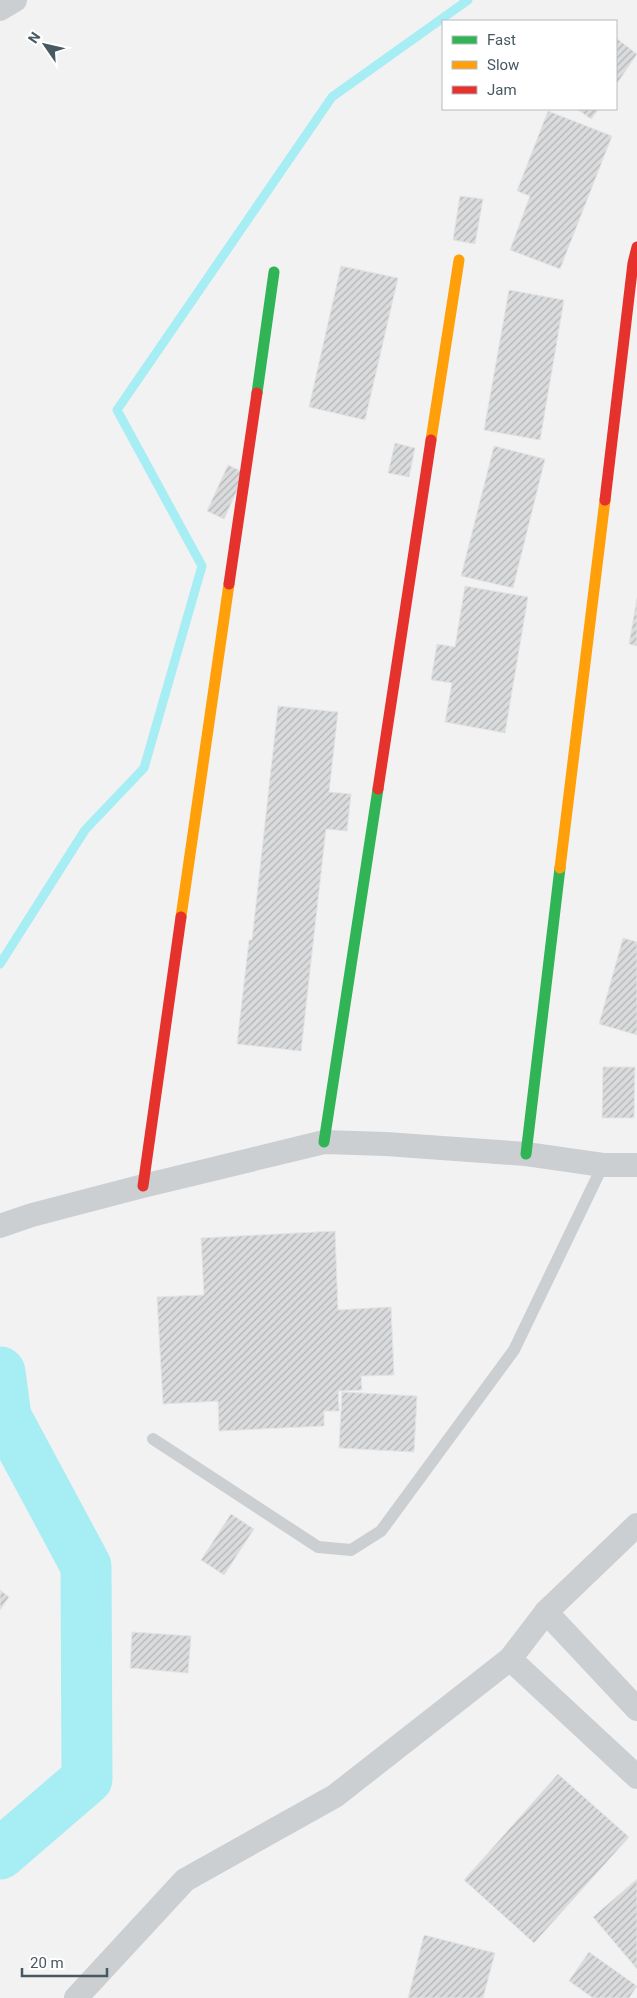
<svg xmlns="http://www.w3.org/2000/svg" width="637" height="1998" font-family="Roboto,sans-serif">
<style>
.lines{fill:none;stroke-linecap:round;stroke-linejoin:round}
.stream{stroke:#a7edf4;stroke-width:9}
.river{stroke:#a7edf4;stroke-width:51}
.building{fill:url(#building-hatch);stroke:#e4e4e5}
.lane{stroke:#cbcfd2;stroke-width:12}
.street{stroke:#cbcfd2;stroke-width:24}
.fast{stroke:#30b455;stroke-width:11}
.slow{stroke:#ff9f0a;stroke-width:11}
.jam{stroke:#e5322d;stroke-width:11}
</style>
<defs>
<pattern id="building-hatch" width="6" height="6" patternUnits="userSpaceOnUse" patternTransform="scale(1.25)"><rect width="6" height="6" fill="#dadbdc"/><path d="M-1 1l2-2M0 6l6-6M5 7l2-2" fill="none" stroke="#b3b4b6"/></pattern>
</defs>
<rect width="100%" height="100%" fill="#f3f2f2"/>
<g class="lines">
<polyline class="stream" points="0,964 85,830 144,768 202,566 117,410 332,97 468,0"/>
<polyline class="river" points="0,1372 6,1417 86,1566 87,1779 0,1854"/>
</g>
<g class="building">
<polygon points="616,38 637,54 616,85"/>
<polygon points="577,109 599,109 591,119"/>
<polygon points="548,111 612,136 560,269 510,250 530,196 517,191"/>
<polygon points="460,196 483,199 475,244 453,240"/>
<polygon points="341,266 398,278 365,420 309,407"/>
<polygon points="509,290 564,300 540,440 484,430"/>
<polygon points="395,443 415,448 409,477 388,473"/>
<polygon points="494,446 545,459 513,588 461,576"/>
<polygon points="228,465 245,473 224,519 207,511"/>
<polygon points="465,586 528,597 505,733 445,722 452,683 431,680 437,644 455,647"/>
<polygon points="637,598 637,646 629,644"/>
<polygon points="278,706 338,712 329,792 351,794 347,831 326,829 301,1051 237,1044 249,940 252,940"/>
<polygon points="623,938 637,942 637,1035 599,1024"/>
<polygon points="603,1067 635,1067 634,1118 602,1118"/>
<polygon points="335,1231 338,1310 391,1307 394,1375 361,1376 362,1390 338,1391 339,1411 324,1411 324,1426 219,1431 218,1401 163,1404 157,1297 204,1295 201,1238"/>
<polygon points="342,1392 417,1396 414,1452 339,1448"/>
<polygon points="231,1514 254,1529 224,1575 201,1560"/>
<polygon points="0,1590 9,1597 0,1610"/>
<polygon points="132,1632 191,1636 188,1673 130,1668"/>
<polygon points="558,1774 629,1837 534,1943 464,1880"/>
<polygon points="637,1879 637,1969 593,1917"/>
<polygon points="424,1935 495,1953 483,1998 408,1998"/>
<polygon points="589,1952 637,1986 629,1998 593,1998 569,1981"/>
</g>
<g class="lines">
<polyline class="lane" points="153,1439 318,1547 351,1550 381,1531 514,1350 603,1165"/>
<g class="street">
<polyline points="0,9 15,0"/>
<polyline points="0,1226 32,1215 143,1186 324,1142 386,1144 526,1154 603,1165 637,1165"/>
<polyline points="546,1612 637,1709"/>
<polyline points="510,1659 637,1777"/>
<polyline points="76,1998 185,1880 335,1796 510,1659 546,1612 637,1525"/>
</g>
<g class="fast">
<polyline points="257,393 274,272"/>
<polyline points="324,1142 378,789"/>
<polyline points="526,1154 560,868"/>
</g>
<g class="slow">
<polyline points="431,440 459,260"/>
<polyline points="560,868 605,500"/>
<polyline points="181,917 229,584"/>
</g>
<g class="jam">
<polyline points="605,500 633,263 637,247"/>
<polyline points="229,584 257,393"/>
<polyline points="378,789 431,440"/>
<polyline points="143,1186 181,917"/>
</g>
</g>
<rect x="442" y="20" width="175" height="90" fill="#ffffff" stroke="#b5bcc0"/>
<rect x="452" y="36" width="25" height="8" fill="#30b455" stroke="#b5bcc0"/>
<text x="487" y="45" font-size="15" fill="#475861">Fast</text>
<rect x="452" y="61" width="25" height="8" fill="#ff9f0a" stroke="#b5bcc0"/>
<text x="487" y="70" font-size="15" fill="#475861">Slow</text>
<rect x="452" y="86" width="25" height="8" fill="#e5322d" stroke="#b5bcc0"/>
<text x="487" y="95" font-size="15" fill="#475861">Jam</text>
<g transform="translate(45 45) rotate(304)" stroke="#ffffff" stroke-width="4" paint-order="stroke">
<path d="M0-4L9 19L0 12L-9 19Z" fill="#475861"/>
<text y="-8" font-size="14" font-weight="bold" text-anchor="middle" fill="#475861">N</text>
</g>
<path d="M22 1968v8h85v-8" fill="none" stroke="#475861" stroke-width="2.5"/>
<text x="30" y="1968" font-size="15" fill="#475861" stroke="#ffffff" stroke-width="4" paint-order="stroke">20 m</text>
</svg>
